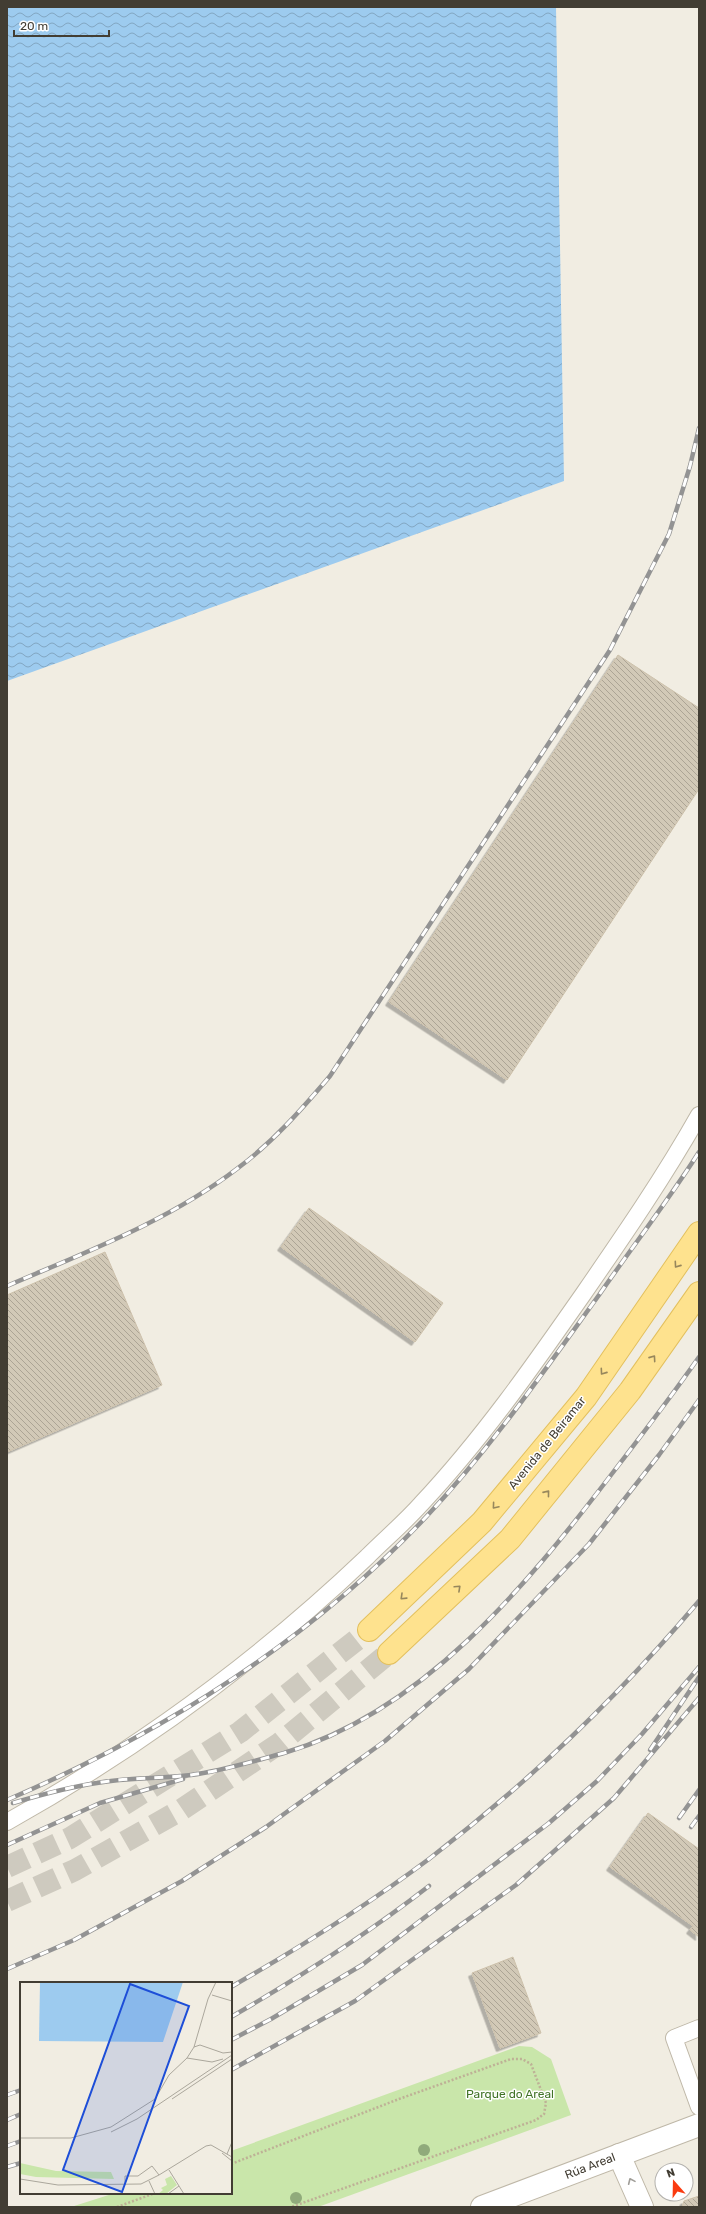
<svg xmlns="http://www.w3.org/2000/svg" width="706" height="2214" font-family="Rubik,sans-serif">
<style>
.green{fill:#c9e6aa}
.water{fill:url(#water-waves)}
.building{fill:url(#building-back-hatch);stroke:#cdc1ab;filter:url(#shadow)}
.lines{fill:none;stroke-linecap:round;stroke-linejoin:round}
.primary-tunnel{stroke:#cecabf;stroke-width:22;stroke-dasharray:22 11;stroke-linecap:butt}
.service-casing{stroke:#bfb8a8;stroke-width:18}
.minor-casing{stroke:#bfb8a8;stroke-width:24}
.primary-casing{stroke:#e3c05e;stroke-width:24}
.path{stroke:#beb196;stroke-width:2.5;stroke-dasharray:2 2;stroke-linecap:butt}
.service{stroke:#fff;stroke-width:16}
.minor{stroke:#fff;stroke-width:22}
.primary{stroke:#fee28e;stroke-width:22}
.rail-casing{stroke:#939393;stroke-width:4.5}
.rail{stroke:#fff;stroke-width:3;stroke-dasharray:9;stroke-linecap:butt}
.tree{fill:#90aa7b}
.oneway{stroke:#97875c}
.oneway2{stroke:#a09e99}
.labels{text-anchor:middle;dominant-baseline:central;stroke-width:3;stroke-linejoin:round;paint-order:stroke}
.street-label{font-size:12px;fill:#423d33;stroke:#fff}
.park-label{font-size:12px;fill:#417327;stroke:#fff}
.inset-road{fill:none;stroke:#aba79c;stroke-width:1}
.view{fill:#1d4ed8;fill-opacity:0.15;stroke:#1d4ed8;stroke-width:2}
.inset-edge{fill:none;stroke:#423d33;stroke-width:2}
</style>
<defs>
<pattern id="water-waves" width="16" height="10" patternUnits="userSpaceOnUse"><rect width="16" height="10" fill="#9dcbef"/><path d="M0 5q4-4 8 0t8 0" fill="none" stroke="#82a6c2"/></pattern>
<pattern id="building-back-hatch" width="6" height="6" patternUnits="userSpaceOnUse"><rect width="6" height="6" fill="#d2c9b7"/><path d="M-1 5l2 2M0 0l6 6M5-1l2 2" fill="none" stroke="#aca495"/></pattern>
<filter id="shadow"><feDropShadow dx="-3.5" dy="3.5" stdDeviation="0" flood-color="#0004"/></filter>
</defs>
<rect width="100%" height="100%" fill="#f1ede2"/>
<polygon class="green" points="519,2046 532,2047 551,2059 571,2115 318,2207 71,2207 115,2193 231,2193 231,2151"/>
<polygon class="water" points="7,7 556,7 564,481 7,681"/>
<g class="building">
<polygon points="618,655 699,708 699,789 507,1080 389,1002"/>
<polygon points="309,1208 443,1303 415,1342 281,1247"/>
<polygon points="105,1252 162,1385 7,1452 7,1295"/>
<polygon points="648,1813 699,1849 699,1937 690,1930 693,1926 610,1867"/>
<polygon points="513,1957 541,2033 500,2048 472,1973"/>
<polygon points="699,2196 699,2207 682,2207 684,2201"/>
</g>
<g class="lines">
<g class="primary-tunnel">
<polyline points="7,1867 70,1838 240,1732 369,1630"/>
<polyline points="7,1901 75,1870 181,1810 280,1743 389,1653"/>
</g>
<g class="service-casing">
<g id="service">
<path d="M7,1822C137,1749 259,1660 367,1557C385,1539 404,1523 421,1504C482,1439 533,1366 584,1293C624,1235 664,1177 699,1115"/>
<polyline points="699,2028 674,2038 699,2107"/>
</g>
</g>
<g class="minor-casing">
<g id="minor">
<polyline points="619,2155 642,2207"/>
<polyline points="482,2207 699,2125"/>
</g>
</g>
<g class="primary-casing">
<g id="primary">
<polyline points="369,1630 482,1522 586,1397 699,1233"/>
<polyline points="389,1653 510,1539 630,1391 699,1293"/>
</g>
</g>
<g class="path">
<polyline points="231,2164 399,2099 511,2059 522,2059 531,2064 546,2103 544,2114 536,2120 291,2207"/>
<polyline points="117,2207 155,2193"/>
</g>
<use href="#service" class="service"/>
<use href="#minor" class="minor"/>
<use href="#primary" class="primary"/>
<g class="rail-casing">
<g id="rail">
<path d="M7,1286C86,1252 169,1221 238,1168C273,1142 302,1109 330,1076L610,650L669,534L690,466L699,428"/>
<polyline points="650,1750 699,1677"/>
<path d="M7,1800C163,1733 309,1641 426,1517C491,1448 544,1371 599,1295C632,1247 668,1201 699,1152"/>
<path d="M13,1803C40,1795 69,1787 97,1783C128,1777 160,1779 191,1775C222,1771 254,1761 284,1753C423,1712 526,1586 611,1475C641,1436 671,1397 699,1357"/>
<polyline points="679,1818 699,1790"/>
<polyline points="691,1827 699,1816"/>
<polyline points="7,1845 100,1803 183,1779"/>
<polyline points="7,1969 74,1940 182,1881 266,1827 385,1741 469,1669 589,1544 659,1455 699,1400"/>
<path d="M231,1987C299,1948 366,1906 429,1859C528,1783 618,1697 699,1601"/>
<path d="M231,2017C300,1977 366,1935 429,1886"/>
<polyline points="231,2040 271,2019 362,1965 549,1823 597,1781 642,1734 699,1667"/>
<polyline points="231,2070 355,2001 516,1885 614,1798 699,1698"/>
<polyline points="7,2095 21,2090"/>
<polyline points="7,2120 21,2114"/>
<polyline points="7,2146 21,2141"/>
<polyline points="7,2167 21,2163"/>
</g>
</g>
<use href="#rail" class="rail"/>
</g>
<g class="tree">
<circle cx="424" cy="2150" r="6"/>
<circle cx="296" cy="2198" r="6"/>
</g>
<defs><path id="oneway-chevron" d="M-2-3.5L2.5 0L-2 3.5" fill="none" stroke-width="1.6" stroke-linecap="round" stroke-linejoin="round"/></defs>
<g class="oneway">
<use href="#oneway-chevron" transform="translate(677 1265) rotate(125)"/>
<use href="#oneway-chevron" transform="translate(653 1358) rotate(-55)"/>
<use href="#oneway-chevron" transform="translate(603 1372) rotate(125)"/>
<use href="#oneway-chevron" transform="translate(547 1493) rotate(-51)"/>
<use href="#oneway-chevron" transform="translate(495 1506) rotate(130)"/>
<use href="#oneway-chevron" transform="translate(458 1588) rotate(-43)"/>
<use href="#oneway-chevron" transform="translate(403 1597) rotate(136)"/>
</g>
<use class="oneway2" href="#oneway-chevron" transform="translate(631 2181) rotate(-114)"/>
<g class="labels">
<g class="street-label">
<text transform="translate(547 1443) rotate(-51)">Avenida de Beiramar</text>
<text transform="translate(590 2166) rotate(-21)">Rúa Areal</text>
</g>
<g class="park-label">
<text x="510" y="2094">Parque do Areal</text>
</g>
</g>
<g transform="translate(20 1982)">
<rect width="212" height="212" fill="#f1ede2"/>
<path d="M151,194L157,203L146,212H138L143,208L141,206L147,203L145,197Z" fill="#c9e6aa"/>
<path d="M0,181L36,189L91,190L94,197L16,195L0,192Z" fill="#c9e6aa"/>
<path d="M20,0H163L143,60L19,59Z" fill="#9dcbef"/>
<path class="inset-road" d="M192,13L212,19M174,65L188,17L196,0M167,76L192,80L203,77M152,117L212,77M91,150L117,137L212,73M0,156H51L91,145L135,117L149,93L167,76L174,65L180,63L203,71L212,70M202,171L212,179M207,172L212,160M149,188L164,212M0,197L38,203L121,202L139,193L186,164L191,163L212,175M129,199L135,212M105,202V194H118L132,184L139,193M148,212L159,204"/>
<path class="view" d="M110,2L169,24L102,210L43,188Z"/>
<rect width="212" height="212" class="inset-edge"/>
</g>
<rect width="706" height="2214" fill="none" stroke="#423d33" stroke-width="16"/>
<g transform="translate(674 2182) rotate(340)"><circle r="19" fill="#ffffff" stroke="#b3b1ad"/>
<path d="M0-3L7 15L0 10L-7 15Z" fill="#fa3b10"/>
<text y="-6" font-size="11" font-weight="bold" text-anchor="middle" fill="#423d33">N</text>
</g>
<path d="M14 30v6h95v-6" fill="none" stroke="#423d33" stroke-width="2"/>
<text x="20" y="30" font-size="12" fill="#423d33" stroke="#ffffff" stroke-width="3" paint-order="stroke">20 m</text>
</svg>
